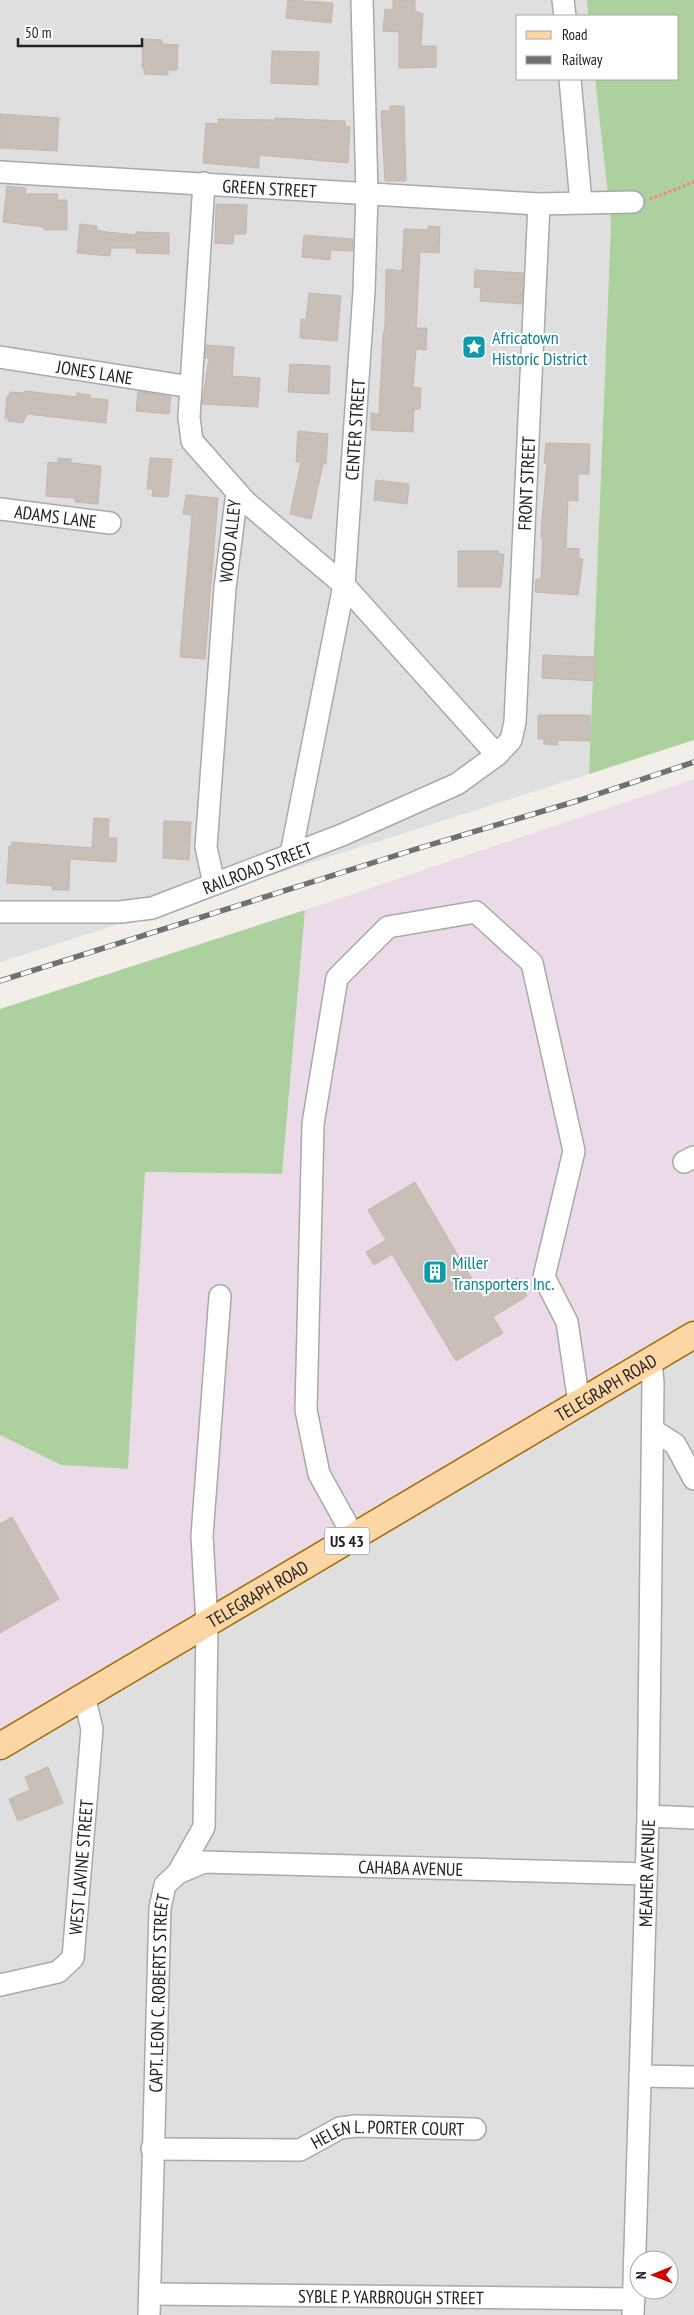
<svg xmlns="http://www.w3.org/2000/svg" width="694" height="2315" font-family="'PT Sans Narrow',sans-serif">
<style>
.residential{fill:#e0dfdf;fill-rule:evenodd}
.industrial{fill:#ebdbe8}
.forest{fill:#add19e}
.building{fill:#c7bfb8;stroke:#c4b6ab}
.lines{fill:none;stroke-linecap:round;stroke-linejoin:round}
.minor-casing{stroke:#a9a9a9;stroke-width:24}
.major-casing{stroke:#a06b00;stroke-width:29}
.path{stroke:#fa8072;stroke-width:3;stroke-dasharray:2.5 2.5;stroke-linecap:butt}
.minor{stroke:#fff;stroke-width:21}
.major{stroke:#fcd6a4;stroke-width:26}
.rail-casing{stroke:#707070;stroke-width:5.5}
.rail{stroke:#fff;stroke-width:4;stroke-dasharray:11;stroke-linecap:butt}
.labels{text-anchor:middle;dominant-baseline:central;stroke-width:4;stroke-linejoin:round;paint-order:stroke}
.shield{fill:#fff;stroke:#646464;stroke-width:1}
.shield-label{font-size:16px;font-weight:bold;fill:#222}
.street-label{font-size:18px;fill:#222;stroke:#fff}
.culture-label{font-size:18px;fill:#0d838f;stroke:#fff;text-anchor:start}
</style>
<rect width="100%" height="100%" fill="#f2efe9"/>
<g class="residential">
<polygon points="0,0 587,0 588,16 518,16 518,79 595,79 611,223 589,774 0,962"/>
<path d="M694,1329V2315H0V1732ZM639,2260H669V2290H639Z"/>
</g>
<polygon class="industrial" points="694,779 694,1329 0,1732 0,1435 61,1465 128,1469 145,1172 282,1174 305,910"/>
<g class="forest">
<polygon points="587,0 694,0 694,740 589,774 611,223 595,79 678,79 678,16 588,16"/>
<polygon points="305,910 282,1174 145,1172 128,1469 61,1465 0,1435 0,1009"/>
</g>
<g class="building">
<polygon points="288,0 333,3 331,23 286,18"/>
<polygon points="393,0 415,0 415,11 423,14 421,46 436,46 436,67 399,68 399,32 383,31 385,9 393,10"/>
<polygon points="143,39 162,40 162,44 178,45 177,70 168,70 168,75 144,74 144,68 142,68"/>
<polygon points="272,51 319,52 318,85 271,83"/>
<polygon points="390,106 404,106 406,181 385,181 381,111 390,111"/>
<polygon points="0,114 59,118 57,151 0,148"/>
<polygon points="275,118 345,121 345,126 350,127 348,163 259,155 259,168 203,163 206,123 218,124 218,119 275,120"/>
<polygon points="7,186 26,188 25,194 58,194 57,200 67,200 67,230 44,230 44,227 3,222"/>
<polygon points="216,204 247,205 246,234 234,234 233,244 215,243"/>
<polygon points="80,224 97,226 97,230 107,232 136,235 136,232 169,233 169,254 136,253 136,248 111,248 110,256 77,253"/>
<polygon points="428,226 440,227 439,253 420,252 416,328 427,328 426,350 416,349 413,387 421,388 420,409 414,409 413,432 371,430 371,413 379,414 383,336 385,326 386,269 402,271 404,229 428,230"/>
<polygon points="304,235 353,239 353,251 331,250 330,260 302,257"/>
<polygon points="475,270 523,273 522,304 480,301 481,288 474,287"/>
<polygon points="309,293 341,296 337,341 300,338 301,319 306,320"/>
<polygon points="206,345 234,347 232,376 260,378 258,407 202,404 209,358 205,358"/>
<polygon points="290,364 330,366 329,394 288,392"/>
<polygon points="25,391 77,397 77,393 90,395 90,398 108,400 106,423 27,414 23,423 8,421 9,418 5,418 7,396 9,396 10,392 24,393"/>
<polygon points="138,391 171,397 169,414 136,411"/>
<polygon points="298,431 328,434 326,464 323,464 311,519 290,514 301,462 296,462"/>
<polygon points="546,443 590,444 589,474 578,474 578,501 568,500 566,548 579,549 579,559 583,559 578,595 535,592 536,579 541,579 543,538 541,538 542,518 547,464 544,463"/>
<polygon points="58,458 71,459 71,463 101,466 98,504 75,502 75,498 46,496 48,462 58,463"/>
<polygon points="150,458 172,459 168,497 152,496 153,489 147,489"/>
<polygon points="376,480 409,484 407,504 374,500"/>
<polygon points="186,495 218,498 205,659 180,657 192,515 183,514"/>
<polygon points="458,551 499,551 498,554 504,554 501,587 458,587"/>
<polygon points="543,655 596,657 595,681 542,678"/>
<polygon points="538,715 590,715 590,741 558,740 558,745 544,744 544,739 538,739"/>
<polygon points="94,818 109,819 108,838 117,838 116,862 70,859 69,890 52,890 53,886 44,885 7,883 9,846 12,846 12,842 92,848"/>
<polygon points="164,821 191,822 189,860 163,858"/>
<polygon points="415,1182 483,1298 517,1278 527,1296 493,1317 503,1333 456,1361 392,1254 374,1265 366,1252 386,1240 368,1210"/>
<polygon points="12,1517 59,1599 0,1633 0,1524"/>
<polygon points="48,1767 63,1803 18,1821 9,1799 30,1790 25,1777"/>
</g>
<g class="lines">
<g class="minor-casing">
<g id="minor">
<polyline points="563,0 565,16"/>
<polyline points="570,79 581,203"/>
<path id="s1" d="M0,172L539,204L633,202"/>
<polyline points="204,183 189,417 192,441 237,492 225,588 206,847 214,884"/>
<path id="s2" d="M0,357L191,387"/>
<polyline points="237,492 246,502 344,585 497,755"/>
<path id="s3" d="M0,509L110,523"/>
<path id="s4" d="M291,854L344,585L364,291L367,194L362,0"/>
<path id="s5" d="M0,912H120L152,908L342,835L457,784L497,755L511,740L515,722L539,204"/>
<polyline points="684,1162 694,1157"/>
<polyline points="653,1430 675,1444 694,1479"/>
<polyline points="354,1537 319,1474 306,1410 313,1124 337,978 388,927 476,912 532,963 574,1151 544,1277 567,1322 579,1403"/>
<polyline points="648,1816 694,1818"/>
<path id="s6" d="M178,1873L204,1862L646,1874"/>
<path id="s7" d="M0,1985L58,1972L73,1958L92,1729L84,1696"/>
<polyline points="640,2076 694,2077"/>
<path id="s8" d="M152,2149L300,2150L340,2128L356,2126L475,2129"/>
<path id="s9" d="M150,2294L634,2299"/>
<path id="s10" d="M149,2315L160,1908L165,1885L178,1873L204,1827L207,1624L202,1536L220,1296"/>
<path id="s11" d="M633,2315L648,1816L653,1383L651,1361"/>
</g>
</g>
<g class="major-casing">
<g id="major">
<path id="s12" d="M0,1746L694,1335"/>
</g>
</g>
<polyline class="path" points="650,199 694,182"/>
<use href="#minor" class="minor"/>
<use href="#major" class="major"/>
<g class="rail-casing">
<polyline id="rail" points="0,981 413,850 580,800 694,762"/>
</g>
<use href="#rail" class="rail"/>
</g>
<defs>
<g id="sight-square" transform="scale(1.25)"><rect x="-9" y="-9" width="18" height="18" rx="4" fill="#0f9aa8" stroke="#fff"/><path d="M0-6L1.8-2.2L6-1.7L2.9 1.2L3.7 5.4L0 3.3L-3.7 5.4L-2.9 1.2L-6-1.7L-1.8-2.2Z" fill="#fff"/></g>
<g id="building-square" transform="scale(1.25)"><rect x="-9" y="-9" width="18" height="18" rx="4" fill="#0f9aa8" stroke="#fff"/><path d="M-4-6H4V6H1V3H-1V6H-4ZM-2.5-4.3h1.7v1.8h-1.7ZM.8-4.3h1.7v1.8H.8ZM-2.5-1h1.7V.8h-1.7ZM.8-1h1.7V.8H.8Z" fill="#fff"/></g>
</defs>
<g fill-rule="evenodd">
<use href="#sight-square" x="474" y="347"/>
<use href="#building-square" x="435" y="1272"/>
</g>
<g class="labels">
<rect class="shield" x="324.5" y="1527.5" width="45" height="27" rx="4"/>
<g class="shield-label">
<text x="347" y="1541">US 43</text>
</g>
<g class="street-label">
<text stroke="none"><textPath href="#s1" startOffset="270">GREEN STREET</textPath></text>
<text stroke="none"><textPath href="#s2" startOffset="96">JONES LANE</textPath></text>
<text stroke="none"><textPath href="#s4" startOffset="430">CENTER STREET</textPath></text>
<text stroke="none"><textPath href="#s5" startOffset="809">FRONT STREET</textPath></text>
<text stroke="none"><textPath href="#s3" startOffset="56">ADAMS LANE</textPath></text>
<text transform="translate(230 541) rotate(-84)">WOOD ALLEY</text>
<text stroke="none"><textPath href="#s5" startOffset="265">RAILROAD STREET</textPath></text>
<text stroke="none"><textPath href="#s12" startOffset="704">TELEGRAPH ROAD</textPath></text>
<text stroke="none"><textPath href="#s12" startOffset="299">TELEGRAPH ROAD</textPath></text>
<text stroke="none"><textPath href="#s7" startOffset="171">WEST LAVINE STREET</textPath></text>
<text stroke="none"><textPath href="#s6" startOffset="235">CAHABA AVENUE</textPath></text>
<text stroke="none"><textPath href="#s11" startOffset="442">MEAHER AVENUE</textPath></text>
<text stroke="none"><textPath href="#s10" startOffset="322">CAPT. LEON C. ROBERTS STREET</textPath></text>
<text stroke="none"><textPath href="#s8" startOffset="240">HELEN L. PORTER COURT</textPath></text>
<text stroke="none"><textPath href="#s9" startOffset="241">SYBLE P. YARBROUGH STREET</textPath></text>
</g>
<g class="culture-label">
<text x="492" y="337">Africatown<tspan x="492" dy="21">Historic District</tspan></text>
<text x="452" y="1262">Miller<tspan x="452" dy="21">Transporters Inc.</tspan></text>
</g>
</g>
<rect x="516" y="15" width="162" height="65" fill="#ffffff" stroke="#a7a7a7"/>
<rect x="526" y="31" width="25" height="8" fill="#fcd6a4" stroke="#a7a7a7"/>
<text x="562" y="40" font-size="15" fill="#222222">Road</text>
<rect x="526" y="56" width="25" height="8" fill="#707070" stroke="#a7a7a7"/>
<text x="562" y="65" font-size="15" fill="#222222">Railway</text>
<g transform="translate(654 2275) rotate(269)"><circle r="24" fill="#ffffff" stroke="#a7a7a7"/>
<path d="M0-4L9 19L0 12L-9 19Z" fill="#d40000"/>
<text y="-8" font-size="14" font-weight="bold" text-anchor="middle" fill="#222222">N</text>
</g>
<path d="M18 38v8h124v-8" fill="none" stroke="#222222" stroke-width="2.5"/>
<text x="25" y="38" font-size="15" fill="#222222" stroke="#ffffff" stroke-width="4" paint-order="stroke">50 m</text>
</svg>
